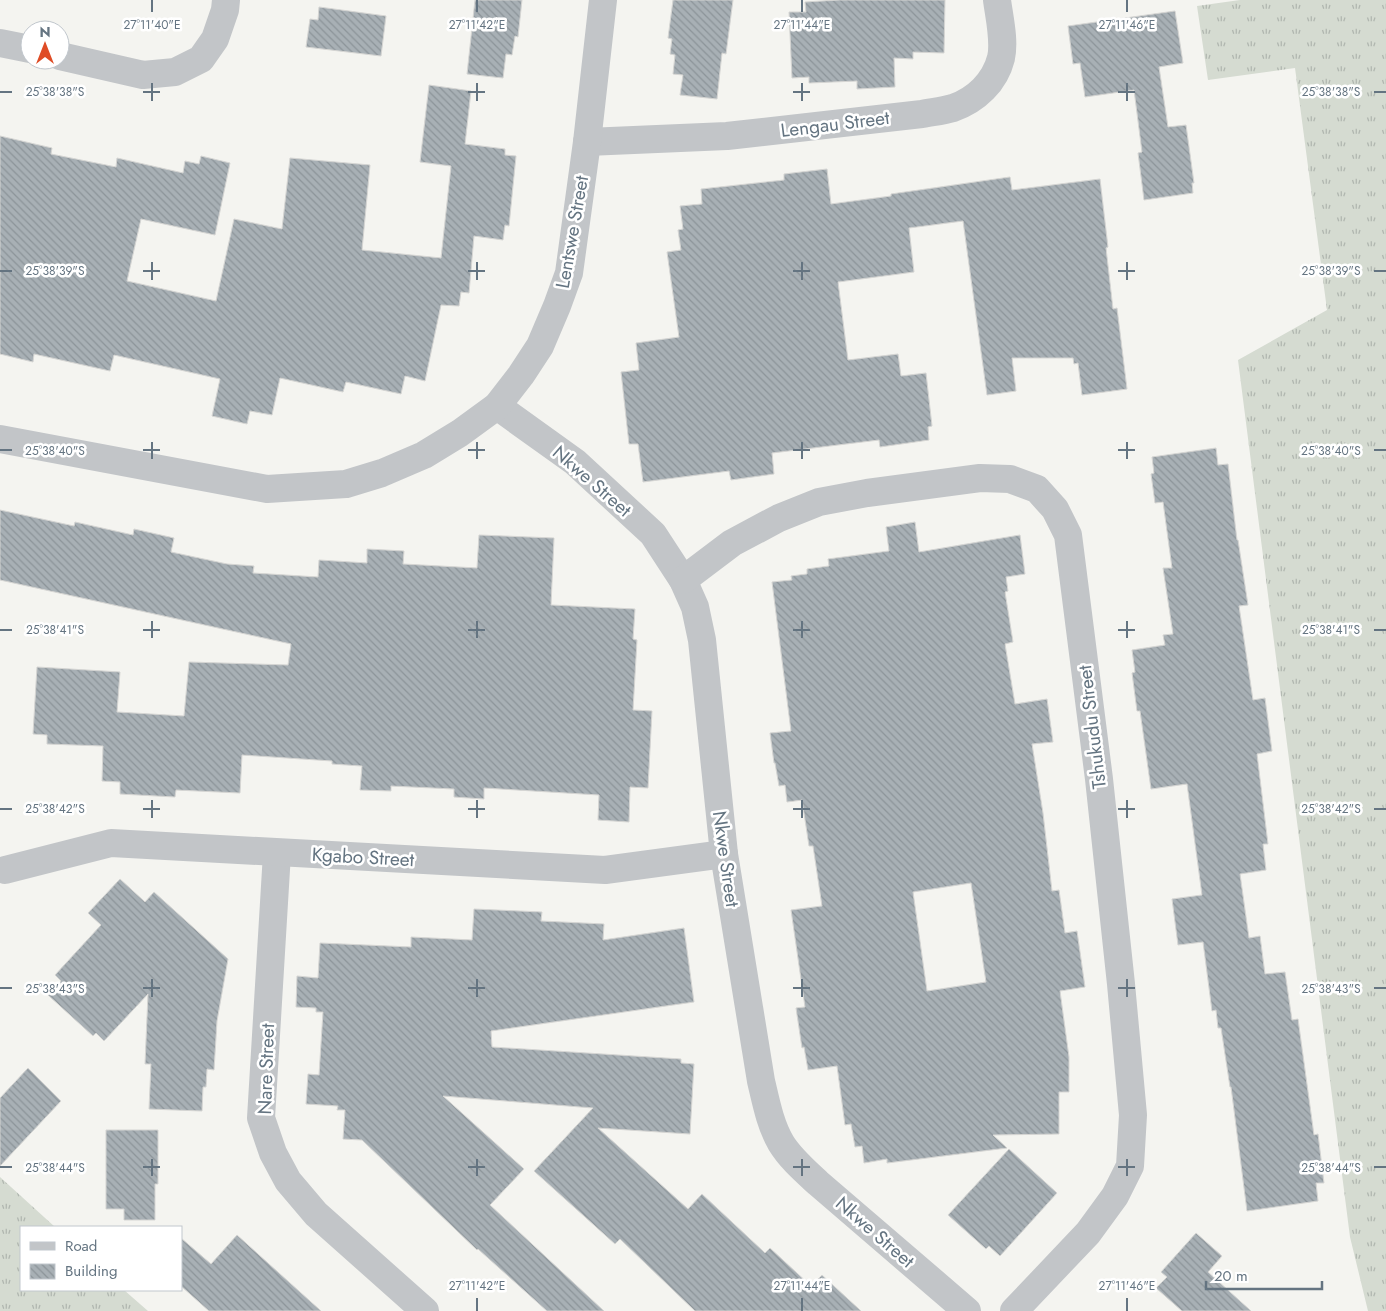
<svg xmlns="http://www.w3.org/2000/svg" width="1386" height="1311" font-family="Jost,sans-serif">
<style>
.grass{fill:url(#grass-tufts)}
.building{fill:url(#building-back-hatch);stroke:#d5d5d3;fill-rule:evenodd}
.lines{fill:none;stroke-linecap:round;stroke-linejoin:round}
.minor{stroke:#c2c5c8;stroke-width:28}
.ticks{fill:none;stroke:#647481;stroke-width:2}
.labels{text-anchor:middle;dominant-baseline:central;stroke-width:5;stroke-linejoin:round;paint-order:stroke}
.street-label{font-size:19px;fill:#647481;stroke:#fff}
.ticks-label{font-size:12px;text-anchor:middle;fill:#647481;stroke:#fff;stroke-width:5;stroke-linejoin:round;paint-order:stroke}
</style>
<defs>
<pattern id="grass-tufts" width="24" height="20" patternUnits="userSpaceOnUse" patternTransform="scale(1.25)"><rect width="24" height="20" fill="#d5dbd1"/><path d="M3 7l-1-3M5 7V3M7 7l1-3M15 17l-1-3M17 17v-4M19 17l1-3" fill="none" stroke="#b0b6af"/></pattern>
<pattern id="building-back-hatch" width="6" height="6" patternUnits="userSpaceOnUse" patternTransform="scale(1.25)"><rect width="6" height="6" fill="#a8b0b5"/><path d="M-1 5l2 2M0 0l6 6M5-1l2 2" fill="none" stroke="#8c9499"/></pattern>
</defs>
<rect width="100%" height="100%" fill="#f4f4f0"/>
<g class="grass">
<polygon points="1240,0 1386,0 1386,1311 1368,1311 1350,1237 1238,360 1327,310 1295,68 1208,80 1197,6"/>
<polygon points="0,1177 55,1227 21,1227 21,1290 124,1290 148,1311 0,1311"/>
</g>
<g class="building">
<polygon points="475,0 522,0 518,37 515,36 512,55 506,54 503,78 467,74"/>
<polygon points="673,0 733,0 726,54 722,53 717,99 680,95 683,75 673,74 675,55 670,54 672,39 668,38"/>
<polygon points="839,0 945,0 944,53 913,52 913,59 894,58 895,87 857,89 857,81 809,83 809,77 792,78 789,12 806,12 805,2"/>
<polygon points="319,7 386,16 381,56 306,47 310,19 318,20"/>
<polygon points="1175,11 1183,63 1159,67 1168,127 1186,125 1194,183 1192,183 1193,193 1144,200 1138,153 1142,152 1134,90 1085,97 1080,63 1073,64 1068,26"/>
<polygon points="429,85 471,91 465,144 505,149 505,155 516,156 509,226 505,225 503,240 474,236 469,293 461,292 459,306 441,305 425,381 405,376 401,394 346,382 343,392 280,378 272,415 250,411 247,424 212,416 220,379 114,355 110,371 34,354 33,362 0,354 0,136 52,148 51,154 116,167 117,158 183,173 185,161 199,164 201,156 230,163 215,235 141,219 127,281 216,301 234,219 282,229 290,158 370,165 362,250 441,258 451,166 420,162"/>
<polygon points="827,169 831,204 891,196 891,194 1010,177 1012,190 1100,179 1108,247 1106,248 1113,309 1117,308 1127,389 1082,395 1078,363 1074,364 1073,358 1012,358 1016,391 987,395 963,221 909,228 914,272 838,282 848,360 898,354 901,376 926,373 932,426 928,427 929,440 880,447 879,440 772,453 774,474 731,480 729,471 643,482 638,444 629,444 621,372 639,370 636,343 679,337 667,252 681,250 678,230 683,229 680,206 702,204 701,189 784,180 784,174"/>
<polygon points="1216,448 1218,465 1228,464 1237,540 1238,540 1248,605 1239,606 1253,700 1265,698 1272,751 1257,754 1268,844 1263,844 1266,870 1240,874 1249,938 1260,936 1265,974 1285,972 1292,1020 1298,1019 1314,1135 1318,1134 1324,1183 1316,1183 1318,1201 1247,1211 1231,1087 1230,1087 1221,1028 1218,1028 1216,1010 1212,1011 1203,942 1178,945 1172,899 1202,895 1187,784 1151,789 1140,711 1137,711 1132,673 1135,672 1132,650 1165,645 1163,635 1173,634 1163,568 1172,568 1163,502 1155,503 1151,474 1154,473 1152,457"/>
<polygon points="0,510 74,526 75,522 133,535 134,529 174,538 171,552 227,564 254,566 253,573 318,577 319,560 367,563 367,549 404,551 403,564 477,568 479,535 554,538 551,605 635,609 633,639 637,640 633,710 652,711 648,788 630,787 629,822 598,820 599,795 484,788 484,799 454,797 454,789 391,786 391,791 360,790 362,766 332,764 332,761 242,755 240,793 176,790 175,797 120,794 120,782 102,781 103,746 47,744 47,735 33,734 37,667 120,672 117,712 184,716 189,662 288,665 291,644 0,580"/>
<path d="M915,522L919,552L1020,535L1025,574L1006,577L1008,591L1005,592L1013,642L1005,644L1015,704L1047,699L1053,742L1032,744L1043,813L1052,891L1059,890L1065,933L1077,931L1085,987L1060,991L1069,1057V1092H1059V1134L993,1135L1007,1148L887,1163V1159L864,1163L862,1146L855,1147L851,1124L845,1125L837,1066L808,1070L804,1047L802,1048L796,1008L805,1007L791,910L822,906L813,846H809L802,800L787,802L785,785L779,786L775,763H774L770,733L791,731L772,582L792,580L791,576L807,574V569L829,566L828,559L889,551L886,527ZM971,883L986,982L927,991L913,892Z"/>
<polygon points="120,879 145,902 154,892 228,959 217,1021 214,1070 207,1069 206,1087 203,1087 202,1111 149,1109 151,1064 145,1064 148,994 104,1041 96,1033 93,1036 48,995 61,981 55,975 101,925 88,913"/>
<polygon points="474,909 542,912 541,921 604,924 603,940 684,928 694,1002 491,1031 492,1047 681,1059 681,1063 694,1064 690,1134 598,1128 688,1209 702,1194 765,1253 770,1248 811,1286 822,1275 861,1311 695,1311 620,1239 615,1244 534,1171 593,1108 443,1096 524,1169 490,1205 604,1311 547,1311 478,1249 477,1250 362,1140 343,1139 345,1110 337,1110 338,1106 306,1104 308,1074 319,1075 323,1012 316,1012 316,1008 296,1007 297,976 318,978 320,943 411,947 411,937 472,940"/>
<polygon points="28,1068 61,1101 0,1166 0,1098"/>
<polygon points="106,1130 158,1130 158,1184 155,1184 155,1220 124,1220 124,1209 106,1209"/>
<polygon points="1009,1149 1057,1193 1000,1256 989,1246 986,1249 948,1215"/>
<polygon points="1196,1233 1222,1256 1208,1272 1251,1311 1182,1311 1156,1288 1167,1277 1161,1272"/>
<polygon points="237,1235 321,1311 209,1311 181,1286 181,1238 211,1264"/>
</g>
<g class="lines">
<g class="minor">
<polyline points="0,43 30,49"/>
<polyline points="60,56 143,75 175,72 201,59 215,39 225,10 226,0"/>
<path d="M587,142L727,136L922,114C932,112 943,111 953,108C976,100 995,82 1001,58C1005,41 999,16 997,0"/>
<path d="M497,406L575,462L653,534L683,580L695,607L702,640L724,854L761,1081C766,1102 770,1124 781,1143C790,1158 805,1171 818,1183L967,1311"/>
<polyline points="0,439 267,489 346,484 382,473 424,455 460,433 497,406 521,375 540,346 557,306 569,273 587,142 603,0"/>
<polyline points="683,580 732,543 779,518 819,502 867,493 980,478 1010,479 1037,489 1055,509 1068,535 1099,779 1121,984 1133,1115 1130,1166 1115,1196 1088,1233 1014,1311"/>
<polyline points="277,853 261,1118 273,1153 288,1181 316,1214 425,1311"/>
<polyline points="5,870 111,843 605,870 724,854"/>
</g>
</g>
<path class="ticks" d="M152,0V12M477,0V12M802,0V12M1127,0V12M152,83V101M477,83V101M802,83V101M1127,83V101M0,92H12M143,92H160M468,92H485M793,92H810M1118,92H1135M1374,92H1386M152,262V280M477,262V280M802,262V280M1127,262V280M0,271H12M143,271H160M468,271H485M793,271H810M1118,271H1135M1374,271H1386M152,442V459M477,442V459M802,442V459M1127,442V459M0,450H12M143,450H160M468,450H485M793,450H810M1118,450H1135M1374,450H1386M152,621V638M477,621V638M802,621V638M1127,621V638M0,630H12M143,630H160M468,630H485M793,630H810M1118,630H1135M1374,630H1386M152,800V818M477,800V818M802,800V818M1127,800V818M0,809H12M143,809H160M468,809H485M793,809H810M1118,809H1135M1374,809H1386M152,979V997M477,979V997M802,979V997M1127,979V997M0,988H12M143,988H160M468,988H485M793,988H810M1118,988H1135M1374,988H1386M152,1159V1176M477,1159V1176M802,1159V1176M1127,1159V1176M0,1167H12M143,1167H160M468,1167H485M793,1167H810M1118,1167H1135M1374,1167H1386M477,1298V1311M802,1298V1311M1127,1298V1311"/>
<g class="labels">
<g class="street-label">
<text transform="translate(835 124) rotate(-7)">Lengau Street</text>
<text transform="translate(572 232) rotate(-80)">Lentswe Street</text>
<text transform="translate(592 481) rotate(41)">Nkwe Street</text>
<text transform="translate(1092 727) rotate(-97)">Tshukudu Street</text>
<text transform="translate(363 857) rotate(3)">Kgabo Street</text>
<text transform="translate(726 859) rotate(82)">Nkwe Street</text>
<text transform="translate(266 1069) rotate(-88)">Nare Street</text>
<text transform="translate(875 1232) rotate(41)">Nkwe Street</text>
</g>
</g>
<g class="ticks-label">
<text x="152" y="29">27°11'40"E</text>
<text x="477" y="29">27°11'42"E</text>
<text x="802" y="29">27°11'44"E</text>
<text x="1127" y="29">27°11'46"E</text>
<text x="55" y="96">25°38'38"S</text>
<text x="1331" y="96">25°38'38"S</text>
<text x="55" y="275">25°38'39"S</text>
<text x="1331" y="275">25°38'39"S</text>
<text x="55" y="455">25°38'40"S</text>
<text x="1331" y="455">25°38'40"S</text>
<text x="55" y="634">25°38'41"S</text>
<text x="1331" y="634">25°38'41"S</text>
<text x="55" y="813">25°38'42"S</text>
<text x="1331" y="813">25°38'42"S</text>
<text x="55" y="993">25°38'43"S</text>
<text x="1331" y="993">25°38'43"S</text>
<text x="55" y="1172">25°38'44"S</text>
<text x="1331" y="1172">25°38'44"S</text>
<text x="477" y="1290">27°11'42"E</text>
<text x="802" y="1290">27°11'44"E</text>
<text x="1127" y="1290">27°11'46"E</text>
</g>
<rect x="20" y="1226" width="162" height="65" fill="#ffffff" stroke="#c1c7cd"/>
<rect x="30" y="1242" width="25" height="8" fill="#c2c5c8" stroke="#c1c7cd"/>
<text x="65" y="1251" font-size="15" fill="#647481">Road</text>
<rect x="30" y="1264" width="25" height="15" fill="url(#building-back-hatch)" stroke="#c1c7cd"/>
<text x="65" y="1276" font-size="15" fill="#647481">Building</text>
<g transform="translate(45 45)"><circle r="24" fill="#ffffff" stroke="#c1c7cd"/>
<path d="M0-4L9 19L0 12L-9 19Z" fill="#df4c25"/>
<text y="-8" font-size="14" font-weight="bold" text-anchor="middle" fill="#647481">N</text>
</g>
<path d="M1206 1281v8h116v-8" fill="none" stroke="#647481" stroke-width="2.5"/>
<text x="1214" y="1281" font-size="15" fill="#647481" stroke="#ffffff" stroke-width="4" paint-order="stroke">20 m</text>
</svg>
